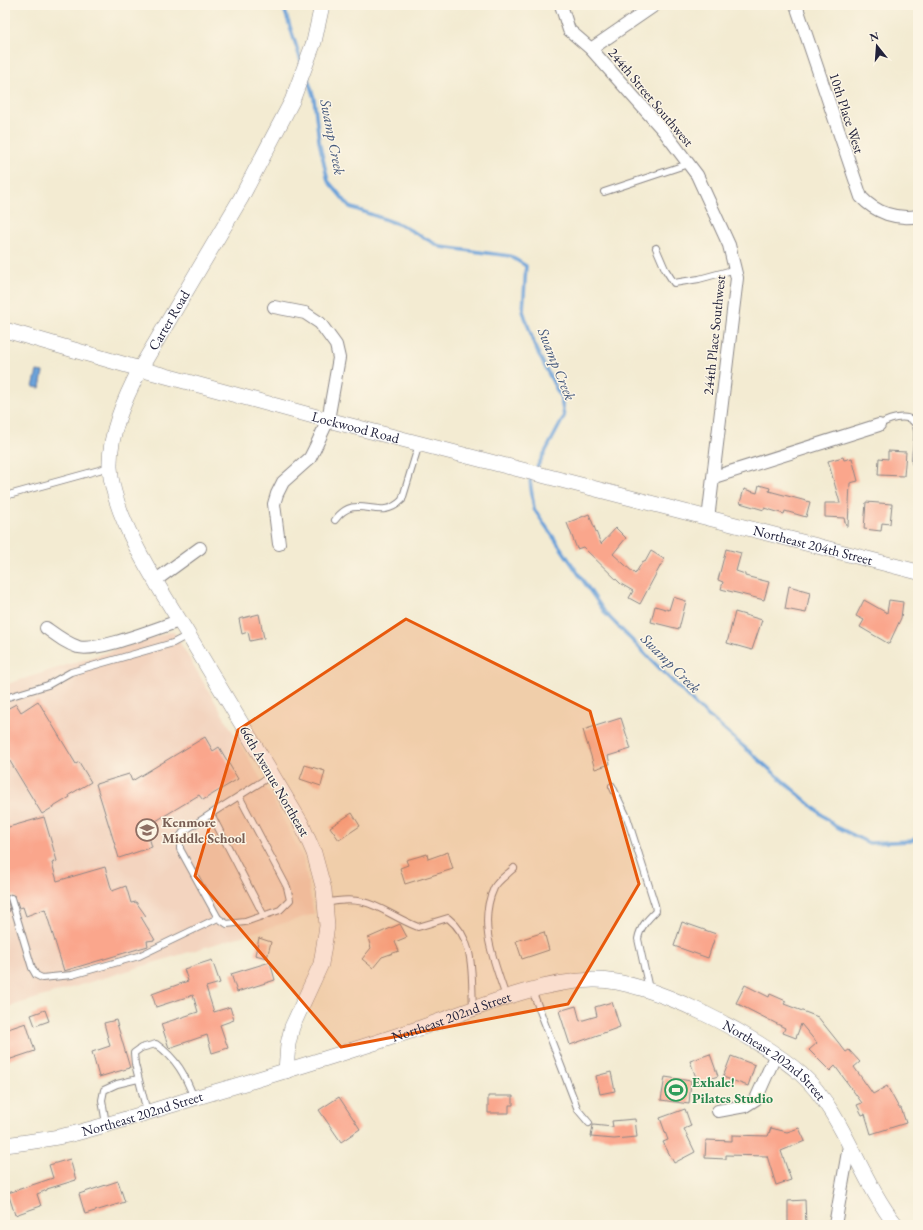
<svg xmlns="http://www.w3.org/2000/svg" width="923" height="1230" font-family="'EB Garamond',serif">
<style>
.built{fill:#f3d4bf}
.water{fill:#6ca2d9;stroke:#47628a}
.lines{fill:none;stroke-linecap:round;stroke-linejoin:round}
.stream{stroke:#6ca2d9;stroke-width:3.5}
.building{fill:#faa68c}
.service-casing{stroke:#8a8686;stroke-width:8}
.minor-casing{stroke:#8a8686;stroke-width:14}
.tertiary-casing{stroke:#8a8686;stroke-width:16}
.service{stroke:#fff;stroke-width:6}
.minor{stroke:#fff;stroke-width:12}
.tertiary{stroke:#fff;stroke-width:15}
.marked{fill:#e8590c;fill-opacity:0.2;stroke:#e8590c;stroke-width:3;stroke-linejoin:round}
.labels{text-anchor:middle;dominant-baseline:central;stroke-width:3;stroke-linejoin:round;paint-order:stroke}
.street-label{font-size:14px;fill:#22223b;stroke:#fcf5e5}
.education-label{font-size:14px;font-weight:bold;fill:#785e54;stroke:#fcf5e5;text-anchor:start}
.leisure-label{font-size:14px;font-weight:bold;fill:#27864d;stroke:#fcf5e5;text-anchor:start}
.water-label{font-size:15px;font-style:italic;fill:#40557a;stroke:#fcf5e5}
</style>
<rect width="100%" height="100%" fill="#fcf5e5"/>
<filter id="ink" filterUnits="userSpaceOnUse"><feTurbulence type="fractalNoise" baseFrequency=".025" numOctaves="2"/><feDisplacementMap in="SourceGraphic" scale="8" xChannelSelector="R" yChannelSelector="G"/><feConvolveMatrix kernelMatrix="1 2 1 2 8 2 1 2 1" color-interpolation-filters="sRGB"/></filter>
<filter id="wash" filterUnits="userSpaceOnUse"><feTurbulence type="fractalNoise" baseFrequency=".012" numOctaves="4" result="noise"/><feDisplacementMap in="SourceGraphic" scale="16" xChannelSelector="R" yChannelSelector="G"/><feGaussianBlur stdDeviation="0.9" result="paint"/><feColorMatrix in="noise" values="0 0 0 0 0 0 0 0 0 0 0 0 0 0 0 0 0 1.4 0 .05"/><feComposite in="paint" operator="in"/></filter>
<g filter="url(#wash)">
<rect width="100%" height="100%" fill="#f3ebd2"/>
<polygon class="built" points="173,631 274,801 303,858 314,914 5,1008 5,676 8,684"/>
<polygon class="water" points="37,371 43,372 40,388 33,387"/>
<g class="lines">
<g class="stream">
<polyline points="283,5 301,61"/>
<polyline points="307,76 314,98 319,141 328,181 350,207 401,225 441,247 510,256 526,266 523,311 536,349 561,398 564,417 536,469"/>
<polyline points="532,476 530,481 534,509 606,614 698,707 835,826 869,843 911,841 918,837"/>
</g>
</g>
<g id="blocks">
<g class="building">
<polygon points="888,451 906,452 904,476 878,475 879,458 888,459"/>
<polygon points="843,457 844,460 852,458 858,481 850,483 848,526 846,526 844,518 825,517 825,503 840,503 828,461"/>
<polygon points="759,485 770,488 769,491 810,502 806,517 785,511 784,514 764,508 764,510 740,503 744,489 757,493"/>
<polygon points="866,502 892,504 890,524 882,523 881,531 864,529"/>
<polygon points="589,514 601,544 616,528 626,538 613,554 635,574 643,561 645,562 651,551 664,559 640,604 629,598 633,591 621,584 583,547 577,549 567,523"/>
<polygon points="726,549 741,553 736,571 745,574 745,576 769,582 764,600 721,589 723,582 718,580"/>
<polygon points="789,586 810,592 806,613 785,609"/>
<polygon points="673,597 686,601 679,629 651,622 655,606 669,610"/>
<polygon points="864,600 887,613 889,600 903,602 901,618 889,644 860,627 864,620 856,616"/>
<polygon points="735,612 762,620 752,650 727,643"/>
<polygon points="259,614 264,638 250,641 248,632 242,634 239,619"/>
<polygon points="38,701 76,764 79,762 91,782 69,795 70,797 42,814 5,753 5,710 16,704 21,712"/>
<polygon points="621,718 631,749 608,756 610,764 595,769 583,730"/>
<polygon points="205,737 213,751 219,747 238,779 203,800 199,795 146,827 152,847 119,858 96,784 129,774 132,781"/>
<polygon points="305,765 325,771 321,786 300,779"/>
<polygon points="352,813 360,826 339,840 330,827"/>
<polygon points="44,817 57,861 52,863 57,881 105,867 112,891 126,886 131,903 136,902 146,916 141,917 155,940 147,941 148,946 64,971 45,909 26,916 23,907 19,908 15,896 10,894 7,897 10,911 5,912 5,828"/>
<polygon points="448,852 453,869 405,884 400,868 408,865 406,860 427,854 428,859"/>
<polygon points="682,922 716,934 708,958 674,946"/>
<polygon points="400,924 407,937 395,942 399,951 382,957 373,968 362,959 371,948 368,938"/>
<polygon points="544,932 549,950 522,959 516,941"/>
<polygon points="259,938 271,942 267,958 255,955"/>
<polygon points="212,960 220,983 206,987 214,1012 230,1007 234,1020 220,1025 228,1048 212,1053 207,1035 169,1048 161,1024 198,1012 193,995 156,1007 152,994 188,981 184,969"/>
<polygon points="270,962 275,980 237,992 231,974"/>
<polygon points="745,985 769,997 770,994 786,1001 784,1004 818,1017 846,1052 849,1050 860,1062 854,1067 873,1094 887,1086 899,1108 901,1108 906,1123 871,1134 865,1114 862,1115 857,1105 862,1103 835,1066 830,1071 809,1050 817,1043 801,1024 796,1038 783,1033 785,1028 736,1003"/>
<polygon points="612,1002 620,1027 570,1045 559,1011 576,1006 580,1021 597,1016 595,1007"/>
<polygon points="45,1010 49,1021 35,1026 31,1015"/>
<polygon points="116,1020 130,1068 99,1077 92,1052 110,1046 104,1023"/>
<polygon points="26,1023 35,1051 5,1061 5,1030"/>
<polygon points="710,1054 718,1076 698,1083 690,1061"/>
<polygon points="731,1056 755,1065 748,1086 723,1077"/>
<polygon points="611,1072 615,1091 600,1094 596,1076"/>
<polygon points="665,1077 691,1081 689,1104 661,1100"/>
<polygon points="488,1096 513,1096 513,1105 509,1105 509,1113 488,1113"/>
<polygon points="339,1097 360,1129 341,1142 319,1110"/>
<polygon points="685,1109 691,1126 684,1129 695,1152 674,1163 663,1142 668,1140 660,1118"/>
<polygon points="635,1119 637,1137 614,1139 591,1137 593,1125 613,1127 612,1121"/>
<polygon points="771,1128 787,1132 799,1128 805,1141 781,1151 791,1180 776,1185 767,1156 726,1155 726,1159 705,1158 706,1140 732,1141 732,1135 768,1136"/>
<polygon points="70,1159 76,1180 47,1189 47,1190 37,1194 41,1206 15,1215 8,1193 53,1178 49,1165"/>
<polygon points="118,1181 125,1202 85,1214 79,1194"/>
<polygon points="805,1200 806,1225 788,1225 788,1201"/>
</g>
</g>
</g>
<g filter="url(#ink)">
<use href="#blocks" fill-opacity="0" stroke="#8a8686" stroke-width="1"/>
<g class="lines">
<g class="service-casing">
<g id="service">
<polyline points="604,192 688,164"/>
<polyline points="656,248 665,269 674,283 699,279 736,269"/>
<path d="M879,425C890,418 916,410 917,431C918,440 915,452 915,462"/>
<polyline points="5,496 110,467"/>
<path d="M335,520C357,490 378,524 402,500L419,444"/>
<polyline points="5,698 48,685 71,672 173,643 188,635"/>
<path d="M612,786L627,817L655,905L656,911C647,920 640,927 638,939L649,989"/>
<polyline points="239,796 287,887 290,900 280,910 245,922 227,924 218,918 180,849 180,837 184,831 272,775"/>
<polyline points="211,814 264,916"/>
<polyline points="11,898 32,968 36,975 42,978 72,975 139,956 218,918"/>
<path d="M325,903C371,893 380,912 418,927L448,918C476,940 471,975 473,1008"/>
<polyline points="532,990 578,1110 589,1123"/>
<path d="M506,997C495,963 477,924 494,888C497,881 508,874 514,868"/>
<path d="M147,1112L135,1064L134,1053L141,1048L156,1044C177,1059 185,1075 194,1098"/>
<polyline points="106,1124 102,1100 104,1090 117,1084 138,1079"/>
</g>
</g>
<g class="minor-casing">
<g id="minor">
<polyline points="561,5 569,30 591,49 655,5"/>
<path d="M796,5L861,197C876,213 897,220 918,216"/>
<polyline points="591,49 663,130 697,175 729,245 737,278 708,519"/>
<polyline points="274,307 305,313 320,323 336,345 339,358 328,420 315,448 310,458 283,482 277,494 274,504 279,544"/>
<polyline points="714,477 879,425"/>
<polyline points="156,580 200,548"/>
<path d="M46,628C57,636 66,643 78,647C99,652 157,628 179,621"/>
<polyline points="718,1111 745,1106 756,1099 776,1054"/>
<polyline points="835,1225 849,1146"/>
</g>
</g>
<g class="tertiary-casing">
<g id="tertiary">
<path id="s1" d="M5,330L140,369L328,420L918,572"/>
<path id="s2" d="M286,1071L288,1044L292,1027L321,964L327,926L324,890L314,853L301,823C264,761 226,698 189,636C162,592 112,518 110,467C109,433 125,398 140,369L241,198L292,101L314,42L322,5"/>
<path id="s3" d="M5,1145C29,1142 53,1139 76,1133C116,1123 155,1110 194,1098C270,1076 345,1053 420,1028C476,1009 533,982 593,980C648,978 759,1037 801,1074C842,1110 860,1180 896,1225"/>
</g>
</g>
<use href="#service" class="service"/>
<use href="#minor" class="minor"/>
<use href="#tertiary" class="tertiary"/>
</g>
</g>
<path class="marked" d="M406,619L590,711L639,884L568,1004L341,1047L195,876L238,730Z"/>
<defs>
<g id="school-ring" transform="scale(1.15)"><circle r="9.5" fill="#fcf5e5" stroke="#8d6e63" stroke-width="1.5"/><path d="M0-5L7-2L0 1L-7-2ZM-4 1L0 2.5L4 1V4Q0 6-4 4Z" fill="#8d6e63"/></g>
<g id="stadium-ring" transform="scale(1.15)"><circle r="9.5" fill="#fcf5e5" stroke="#2e9e5b" stroke-width="1.5"/><path d="M0-5a6.5 5 0 1 0 0 10a6.5 5 0 1 0 0-10ZM-3.5-1.8h7v3.6h-7Z" fill="#2e9e5b"/></g>
</defs>
<g fill-rule="evenodd">
<use href="#school-ring" x="147" y="830"/>
<use href="#stadium-ring" x="676" y="1090"/>
</g>
<g class="labels">
<g class="street-label">
<text transform="translate(651 97) rotate(50)">244th Street Southwest</text>
<text transform="translate(847 113) rotate(72)">10th Place West</text>
<text stroke="none"><textPath href="#s2" startOffset="826">Carter Road</textPath></text>
<text transform="translate(714 335) rotate(-84)">244th Place Southwest</text>
<text stroke="none"><textPath href="#s1" startOffset="364">Lockwood Road</textPath></text>
<text stroke="none"><textPath href="#s1" startOffset="836">Northeast 204th Street</textPath></text>
<text transform="translate(275 781) rotate(60)">66th Avenue Northeast</text>
<text stroke="none"><textPath href="#s3" startOffset="465">Northeast 202nd Street</textPath></text>
<text stroke="none"><textPath href="#s3" startOffset="814">Northeast 202nd Street</textPath></text>
<text stroke="none"><textPath href="#s3" startOffset="141">Northeast 202nd Street</textPath></text>
</g>
<g class="education-label">
<text x="162" y="822">Kenmore<tspan x="162" dy="16">Middle School</tspan></text>
</g>
<g class="leisure-label">
<text x="692" y="1082">Exhale!<tspan x="692" dy="16">Pilates Studio</tspan></text>
</g>
<g class="water-label">
<text transform="translate(333 137) rotate(79)">Swamp Creek</text>
<text transform="translate(557 364) rotate(68)">Swamp Creek</text>
<text transform="translate(671 663) rotate(45)">Swamp Creek</text>
</g>
</g>
<rect width="923" height="1230" fill="none" stroke="#fcf5e5" stroke-width="20"/>
<g transform="translate(877 46) rotate(343)" stroke="#fcf5e5" stroke-width="3" paint-order="stroke">
<path d="M0-3L7 15L0 10L-7 15Z" fill="#22223b"/>
<text y="-6" font-size="11" font-weight="bold" text-anchor="middle" fill="#22223b">N</text>
</g>
</svg>
